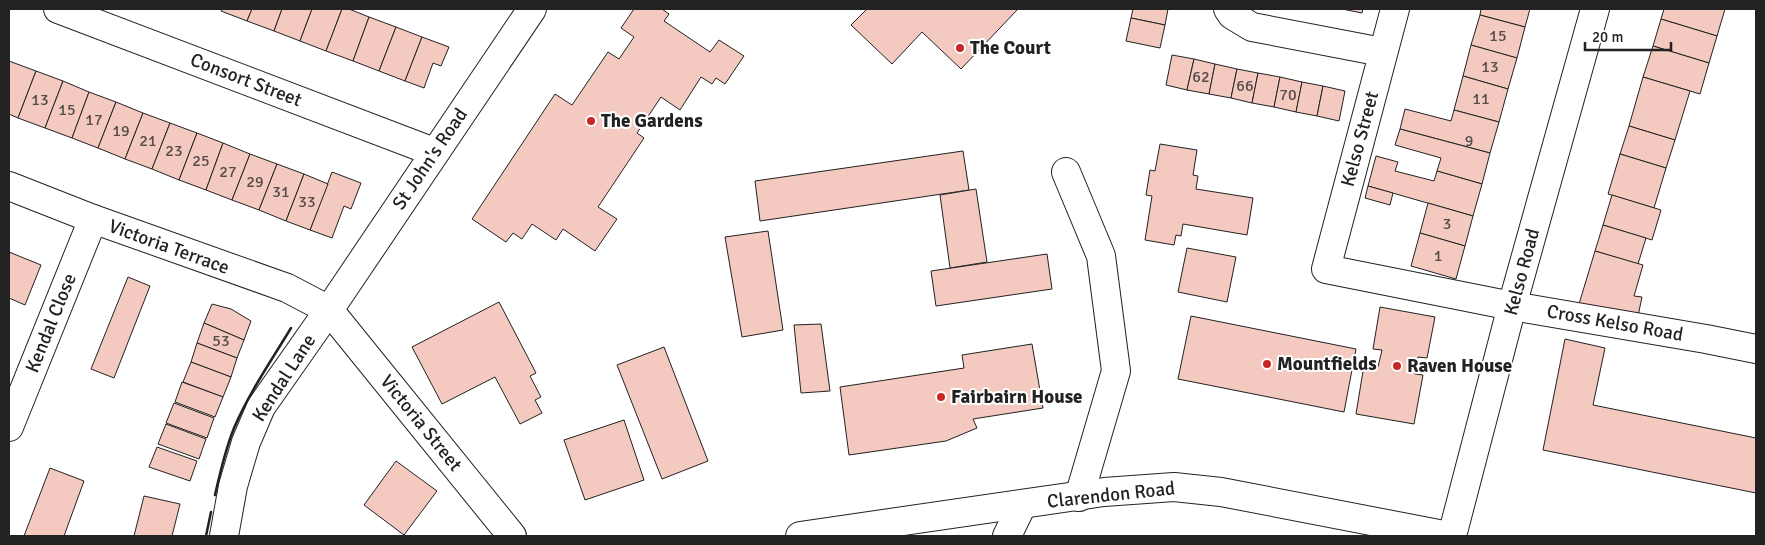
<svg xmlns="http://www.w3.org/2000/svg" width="1765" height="545" font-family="Signika,sans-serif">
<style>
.building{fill:#f3c9c0;stroke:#222}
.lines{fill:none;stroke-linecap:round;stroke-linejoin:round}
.minor-casing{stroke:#222;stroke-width:30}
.minor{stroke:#fff;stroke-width:28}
.wall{stroke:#222;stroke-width:2.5}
.poi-dot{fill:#c62828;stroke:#fff;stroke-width:2}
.labels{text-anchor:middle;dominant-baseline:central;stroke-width:4;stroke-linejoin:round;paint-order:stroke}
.number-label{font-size:16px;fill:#564c4a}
.poi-label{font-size:19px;font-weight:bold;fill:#222;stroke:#fff;text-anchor:start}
.street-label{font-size:19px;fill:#222;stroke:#fff}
</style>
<rect width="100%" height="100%" fill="#fff"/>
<g class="building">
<polygon points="222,9 252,9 247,21 221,11"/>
<polygon points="252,9 282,9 274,31 247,21"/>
<polygon points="282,9 312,9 300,41 274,31"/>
<polygon points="312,9 342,9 326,51 300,41"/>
<polygon points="342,9 349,9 369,17 353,61 326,51"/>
<polygon points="634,9 662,9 669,14 664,21 710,52 719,40 744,56 725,84 716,78 712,84 701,77 680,110 661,97 637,133 644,138 598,207 617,219 595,251 563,229 556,240 532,224 522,239 513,233 506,242 472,219 555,94 572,105 608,52 619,59 634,37 621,28"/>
<polygon points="867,9 1018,9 961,69 922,32 892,64 851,25"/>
<polygon points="1133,9 1168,9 1165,25 1131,18"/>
<polygon points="1342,9 1363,9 1362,13"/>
<polygon points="1481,9 1530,9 1525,27 1480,15"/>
<polygon points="1664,9 1725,9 1717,36 1661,19"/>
<polygon points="1480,15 1525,27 1517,58 1471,45"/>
<polygon points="369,17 396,27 379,71 353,61"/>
<polygon points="1131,18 1165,25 1160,48 1126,41"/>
<polygon points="1661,19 1717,36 1709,63 1653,46"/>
<polygon points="396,27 422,37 405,81 379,71"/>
<polygon points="422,37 449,47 441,66 433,63 424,88 405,81"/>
<polygon points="1471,45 1517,58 1508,89 1463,76"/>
<polygon points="1653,46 1709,63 1700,94 1643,77"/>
<polygon points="1172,55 1194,59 1187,90 1166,85"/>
<polygon points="1194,59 1215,64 1209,94 1187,90"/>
<polygon points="9,61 36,71 18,118 9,114"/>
<polygon points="1215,64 1237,69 1231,98 1209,94"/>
<polygon points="1237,69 1258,73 1252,103 1231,98"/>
<polygon points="36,71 63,81 45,128 18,118"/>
<polygon points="1258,73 1280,77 1274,107 1252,103"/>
<polygon points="1463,76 1508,89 1499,122 1454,110"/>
<polygon points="1280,77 1302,82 1296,112 1274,107"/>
<polygon points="1643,77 1690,91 1675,140 1629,126"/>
<polygon points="63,81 89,92 72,138 45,128"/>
<polygon points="1302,82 1323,86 1317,116 1296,112"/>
<polygon points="1323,86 1345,91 1339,121 1317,116"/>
<polygon points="89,92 116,102 98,148 72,138"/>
<polygon points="116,102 143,113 125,159 98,148"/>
<polygon points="1405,109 1451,121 1454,110 1499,122 1490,153 1400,129"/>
<polygon points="143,113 170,123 152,169 125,159"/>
<polygon points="170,123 197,133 179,180 152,169"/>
<polygon points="1629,126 1675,140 1666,168 1620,154"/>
<polygon points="1400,129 1490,153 1482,184 1437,171 1441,158 1395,145"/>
<polygon points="197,133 223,143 206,190 179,180"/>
<polygon points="223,143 250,154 232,200 206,190"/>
<polygon points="1160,144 1197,150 1193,175 1198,176 1196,189 1253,198 1247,235 1183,224 1181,236 1176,235 1174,245 1145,240 1152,196 1146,195 1150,170 1155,171"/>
<polygon points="963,151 969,190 760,221 755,181"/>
<polygon points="250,154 277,164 259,210 232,200"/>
<polygon points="1620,154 1666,168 1654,208 1608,194"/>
<polygon points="1376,156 1398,162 1395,171 1434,181 1437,171 1482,184 1473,216 1368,186"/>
<polygon points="277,164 304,174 286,221 259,210"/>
<polygon points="332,172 361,183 351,209 344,206 332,238 310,230"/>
<polygon points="304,174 328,184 310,230 286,221"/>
<polygon points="1368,186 1393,193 1390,205 1365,198"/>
<polygon points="976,189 987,262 950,268 940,195"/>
<polygon points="1612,195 1661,210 1652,240 1603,225"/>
<polygon points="1428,203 1473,216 1465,246 1420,233"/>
<polygon points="1603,225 1646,238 1638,264 1595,251"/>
<polygon points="768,231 783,330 742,337 725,237"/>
<polygon points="1420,233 1465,246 1456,279 1411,266"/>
<polygon points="1187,248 1236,257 1227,302 1178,292"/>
<polygon points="1595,251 1643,265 1634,296 1642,297 1638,316 1579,304"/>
<polygon points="9,252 41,265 25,305 9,298"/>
<polygon points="1047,254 1052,289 936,306 931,271"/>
<polygon points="128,277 150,286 114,378 91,369"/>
<polygon points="499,302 536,373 530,376 541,397 535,400 542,413 520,424 495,377 442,404 412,347"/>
<polygon points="212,304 231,309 251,321 244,340 204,323"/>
<polygon points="1380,307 1435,317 1427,358 1418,357 1415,374 1423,375 1414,424 1356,414 1364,365 1378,367 1382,350 1373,349"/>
<polygon points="1191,316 1356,349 1344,412 1178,379"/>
<polygon points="204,323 244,340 237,358 197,343"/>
<polygon points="821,324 830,391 801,393 794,325"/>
<polygon points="1565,339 1605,348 1593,405 1756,438 1756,493 1543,450"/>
<polygon points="197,343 237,358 231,377 191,362"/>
<polygon points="1032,344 1043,408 973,419 977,428 946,441 849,455 840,387 964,368 962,355"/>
<polygon points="664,347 708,461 662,479 617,365"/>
<polygon points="191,362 231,377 223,397 183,382"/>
<polygon points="182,382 223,397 215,417 175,402"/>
<polygon points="174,403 214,418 207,438 166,423"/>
<polygon points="624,420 644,480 585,500 564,440"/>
<polygon points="166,424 206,439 199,459 158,444"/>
<polygon points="157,447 197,461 190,481 149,467"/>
<polygon points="396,461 437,491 404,535 364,505"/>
<polygon points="50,468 84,481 64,536 24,536"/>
<polygon points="144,496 180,504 172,536 134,536"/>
</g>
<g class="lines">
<g class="minor-casing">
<g id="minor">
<polyline points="58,9 434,152"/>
<polyline points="1228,9 1232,15 1252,27 1382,52"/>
<polyline points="1395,9 1326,269 1512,306 1706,339 1756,349"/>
<polyline points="1066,172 1101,256 1116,371 1079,497"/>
<polyline points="9,186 93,219 287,288 329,310 512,536"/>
<polyline points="9,427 93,219"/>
<polyline points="224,536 233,486 246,442 261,407 329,310 532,9"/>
<polyline points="800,536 1104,492 1174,487 1221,492 1449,536"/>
<polyline points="1007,536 1022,505"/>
<polyline points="1452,536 1512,306 1595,9"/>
</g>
</g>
<use href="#minor" class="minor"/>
<g class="wall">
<path d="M215,495C220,473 225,450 234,428C249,393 271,361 291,328"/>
<polyline points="206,536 211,512"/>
</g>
</g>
<g class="poi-dot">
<circle cx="960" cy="48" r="5"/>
<circle cx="591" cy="121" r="5"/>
<circle cx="1267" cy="364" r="5"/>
<circle cx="1397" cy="366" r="5"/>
<circle cx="941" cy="397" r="5"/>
</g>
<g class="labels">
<g class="number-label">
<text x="1498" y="36">15</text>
<text x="1490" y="67">13</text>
<text x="1201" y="77">62</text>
<text x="1245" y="86">66</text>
<text x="1288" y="95">70</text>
<text x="1481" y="99">11</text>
<text x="40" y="100">13</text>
<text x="67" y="110">15</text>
<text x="94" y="120">17</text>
<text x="121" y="131">19</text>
<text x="148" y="141">21</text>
<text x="1469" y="141">9</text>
<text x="174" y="151">23</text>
<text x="201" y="161">25</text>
<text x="228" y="172">27</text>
<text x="255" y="182">29</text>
<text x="281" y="192">31</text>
<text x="307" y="202">33</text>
<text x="1447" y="224">3</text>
<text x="1438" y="256">1</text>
<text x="221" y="341">53</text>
</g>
<g class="poi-label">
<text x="970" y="48">The Court</text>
<text x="601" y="121">The Gardens</text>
<text x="1277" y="364">Mountfields</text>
<text x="1407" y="366">Raven House</text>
<text x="951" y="397">Fairbairn House</text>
</g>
<g class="street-label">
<text transform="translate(246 80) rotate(21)">Consort Street</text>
<text transform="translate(1360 139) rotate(-75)">Kelso Street</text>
<text transform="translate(430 159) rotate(-56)">St John's Road</text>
<text transform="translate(169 247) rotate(20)">Victoria Terrace</text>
<text transform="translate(1522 272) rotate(-75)">Kelso Road</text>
<text transform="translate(51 323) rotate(-68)">Kendal Close</text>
<text transform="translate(1615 323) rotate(10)">Cross Kelso Road</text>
<text transform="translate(284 378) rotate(-57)">Kendal Lane</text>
<text transform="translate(421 423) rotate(51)">Victoria Street</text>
<text transform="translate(1111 495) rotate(-6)">Clarendon Road</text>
</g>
</g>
<rect width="1765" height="545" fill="none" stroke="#222222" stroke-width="20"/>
<path d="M1585 42v8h86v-8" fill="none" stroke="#222222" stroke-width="2.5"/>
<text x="1592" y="42" font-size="15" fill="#222222" stroke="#ffffff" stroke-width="4" paint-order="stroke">20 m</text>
</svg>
